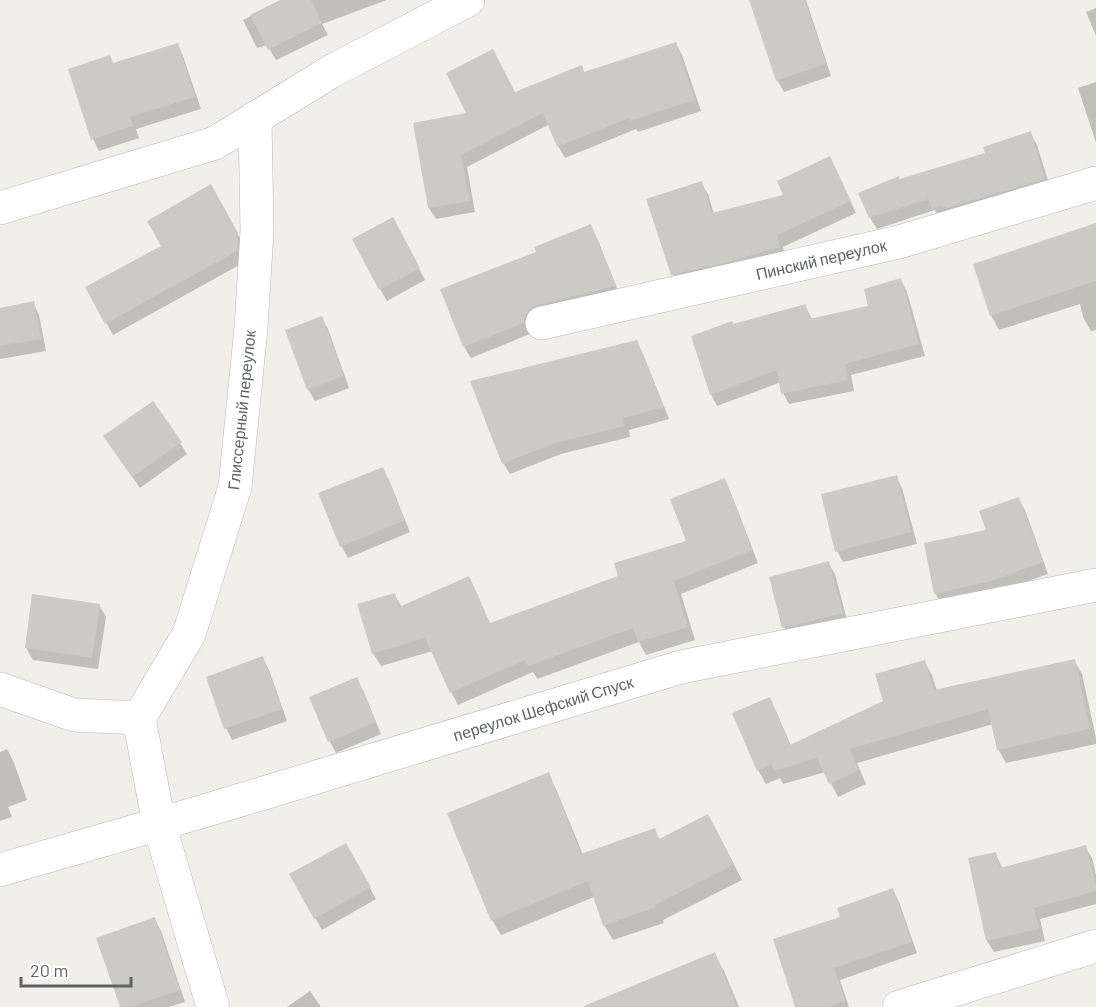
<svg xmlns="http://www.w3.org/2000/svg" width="1096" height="1007" font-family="Barlow,sans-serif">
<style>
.shadow{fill:#0003}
.building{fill:#cccac5}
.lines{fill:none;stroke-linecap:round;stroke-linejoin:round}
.street-casing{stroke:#b5b8bc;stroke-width:34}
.street{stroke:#fff;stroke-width:33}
.labels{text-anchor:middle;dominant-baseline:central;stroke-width:6;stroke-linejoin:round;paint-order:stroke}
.street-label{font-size:16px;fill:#5f6368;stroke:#fff}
</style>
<rect width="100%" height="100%" fill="#f1efe8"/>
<g class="shadow">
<polygon points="283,0 387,0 322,24 328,35 276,60 267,45 257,48 243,20"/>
<polygon points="751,0 806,0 831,76 784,92 777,80"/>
<polygon points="1096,8 1096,36 1086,12"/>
<polygon points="177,44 183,56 201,109 136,129 139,138 99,151 93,139 109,57 113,64"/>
<polygon points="676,44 682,55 701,111 638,132 636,129 565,158 558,146 550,124 467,167 475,212 436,219 429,208 415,124 468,114 515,94"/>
<polygon points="1096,82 1096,143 1078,88"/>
<polygon points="1030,133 1037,145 1051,190 940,220 935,210 877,229 870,218 900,180 987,154"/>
<polygon points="836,170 856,213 783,247 786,258 679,285 672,274 701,183 708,194 714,214 786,196"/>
<polygon points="211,186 244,246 243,263 113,335 87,288 163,246"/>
<polygon points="1096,225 1096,330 1091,331 1083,317 1080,304 999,330 991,315"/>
<polygon points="590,226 597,238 621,298 530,329 530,334 471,358 464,347 538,253"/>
<polygon points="399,230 425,280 387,301 380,289"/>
<polygon points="901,280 907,292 925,356 851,375 854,391 789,404 783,393 781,382 717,406 711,394 733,326 805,306 812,319 870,307"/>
<polygon points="33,303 39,315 46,351 0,359 0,309"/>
<polygon points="321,318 328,329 349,388 315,401 308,389"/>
<polygon points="637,342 643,354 669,419 629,430 630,437 561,454 510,474 503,463"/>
<polygon points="180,443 187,454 140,488 112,447"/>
<polygon points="382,469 389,480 410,532 348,558 342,547 320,494"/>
<polygon points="896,476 902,488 917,544 843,562 837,551"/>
<polygon points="724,480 731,493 758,563 681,594 695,640 646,655 639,642 537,679 533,672 458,705 451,692 433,651 381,666 373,653 394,595 402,607 468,578 476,591 490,625 620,577 688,542"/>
<polygon points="1018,499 1025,510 1048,574 998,592 942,604 935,593"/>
<polygon points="828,563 835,574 848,624 790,639 784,627"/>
<polygon points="99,605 106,617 98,669 33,660 26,648"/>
<polygon points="263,658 269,670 287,721 232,740 226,728"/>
<polygon points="1074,660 1082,674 1096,738 1096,744 1006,763 998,749 993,724 857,763 866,784 838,797 825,772 783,784 780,778 766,784 758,770 769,699 777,713 791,746 884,702 924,661 932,675 937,691"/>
<polygon points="356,679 363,690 381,734 336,753 330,742 311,698"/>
<polygon points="7,749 13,760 27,800 8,807 12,817 0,821 0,752"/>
<polygon points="548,774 556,789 583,855 654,830 660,840 716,830 742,880 663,920 664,923 613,940 604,925 594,897 501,935 492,920"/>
<polygon points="346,845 376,899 322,930 291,875"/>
<polygon points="1085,847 1092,858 1096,875 1096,904 1040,919 1045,941 994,952 987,941 995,853 1003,869"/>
<polygon points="893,890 899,902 917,953 840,980 849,1007 797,1007 842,918"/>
<polygon points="154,919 161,931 185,1002 169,1007 122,1007"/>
<polygon points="714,954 724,971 739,1007 637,1007"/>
<polygon points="310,991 321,1007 287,1007"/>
</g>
<g class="building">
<polygon points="280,0 311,0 322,23 268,50 250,15"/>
<polygon points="749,0 805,0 826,64 776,81"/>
<polygon points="676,42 695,100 630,121 629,118 557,147 543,113 461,155 470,201 428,208 413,123 466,113 446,73 493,49 515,92 582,65 584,72"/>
<polygon points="178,43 195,97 130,117 133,126 91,140 68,69 110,55 113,63"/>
<polygon points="1031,131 1045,179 946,208 945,206 942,207 941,205 932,209 928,199 869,218 858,193 899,176 900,179 985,153 983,147"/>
<polygon points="830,156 851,201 777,235 780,247 728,262 671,275 646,199 702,181 712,213 783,195 777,181"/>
<polygon points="211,184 238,233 237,251 105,324 85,287 161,246 147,221"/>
<polygon points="393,217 420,268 379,290 352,239"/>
<polygon points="1096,223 1096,281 990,316 973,264"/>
<polygon points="591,224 616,286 537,305 529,310 524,317 524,323 463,347 440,289 536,252 534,247"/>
<polygon points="901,278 919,344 845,364 848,380 781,394 777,370 710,395 691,336 732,321 733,324 806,304 809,319 868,306 864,289"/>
<polygon points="34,301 41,339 0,346 0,308"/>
<polygon points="322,316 344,376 307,390 285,330"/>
<polygon points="637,340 664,407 623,418 625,426 555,443 502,464 470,381"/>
<polygon points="153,401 182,442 132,477 103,436"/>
<polygon points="383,467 405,520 340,547 318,493"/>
<polygon points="897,475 911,532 835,552 821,494"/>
<polygon points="725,478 752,550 674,581 688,627 638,642 633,628 528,666 525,660 450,693 425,638 372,654 357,604 395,593 399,607 469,576 490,623 618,576 614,563 686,541 670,499"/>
<polygon points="1019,497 1043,562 991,581 934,594 924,543 986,530 979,511"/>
<polygon points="829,561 843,613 782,628 769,577"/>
<polygon points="32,594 100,604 92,658 25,648"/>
<polygon points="263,656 282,709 224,729 206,677"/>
<polygon points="1075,659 1090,729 997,750 988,709 850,749 859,770 829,784 817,758 774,771 771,764 757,771 732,713 770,697 790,745 883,701 875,674 925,660 934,690"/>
<polygon points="357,677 376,722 328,742 309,697"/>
<polygon points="549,772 581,854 655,828 659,839 708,814 734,864 655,905 656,907 603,926 588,881 491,921 447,813"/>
<polygon points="346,843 371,887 314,919 289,874"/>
<polygon points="1086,845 1096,884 1096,891 1034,908 1039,929 986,941 968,858 996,852 1000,868"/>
<polygon points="893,888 912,942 834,968 845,1001 828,1007 795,1007 773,939 840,917 837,908"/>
<polygon points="155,917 180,990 129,1007 120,1007 96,938"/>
<polygon points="715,952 737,1007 585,1007 584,1006"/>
</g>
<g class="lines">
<g class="street-casing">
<g id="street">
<polyline points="0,208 215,143 332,71 468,0"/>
<polyline points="542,323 899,242 1096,183"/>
<polyline points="0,689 74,715 139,718"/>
<polyline points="0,870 204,811 681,667 1096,585"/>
<polyline points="213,1007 159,824 139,718 189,634 235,487 251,328 257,231 255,118"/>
<polyline points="899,1007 1096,946"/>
</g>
</g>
<use href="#street" class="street"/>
</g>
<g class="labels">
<g class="street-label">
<text transform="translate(821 259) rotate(-13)">Пинский переулок</text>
<text transform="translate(241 410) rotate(-84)">Глиссерный переулок</text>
<text transform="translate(543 708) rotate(-17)">переулок Шефский Спуск</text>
</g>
</g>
<path d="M21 977v9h110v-9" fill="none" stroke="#5f6368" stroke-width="3"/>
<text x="30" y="977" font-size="18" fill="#5f6368" stroke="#ffffff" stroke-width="4.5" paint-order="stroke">20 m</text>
</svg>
